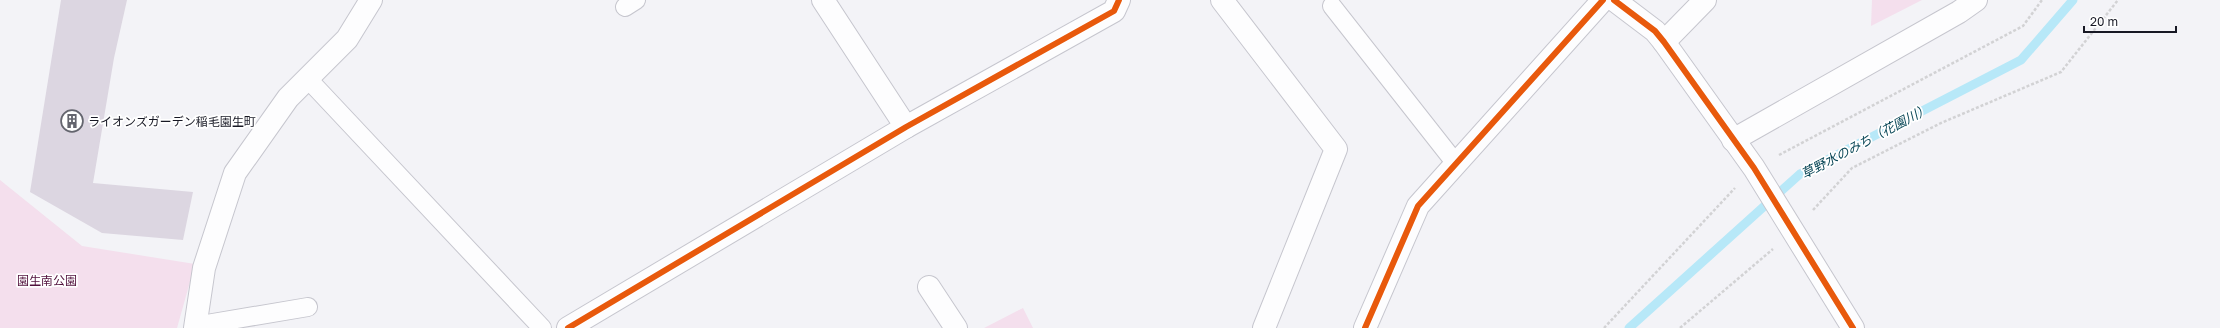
<svg xmlns="http://www.w3.org/2000/svg" width="2220" height="328" font-family="'Golos Text','Noto Sans JP',sans-serif">
<style>
.green{fill:#f4dfed}
.lines{fill:none;stroke-linecap:round;stroke-linejoin:round}
.stream{stroke:#b7e8f8;stroke-width:9}
.building{fill:#dcd6e1}
.lane-casing{stroke:#c6c6ce;stroke-width:20}
.street-casing{stroke:#c6c6ce;stroke-width:24}
.secondary-casing{stroke:#c6c6ce;stroke-width:24}
.path{stroke:#d2d2d4;stroke-width:2.5;stroke-dasharray:3 2;stroke-linecap:butt}
.lane{stroke:#fdfdfe;stroke-width:18}
.street{stroke:#fdfdfe;stroke-width:22}
.secondary{stroke:#fdfdfe;stroke-width:22}
.cycleway-casing{stroke:#fff;stroke-width:8}
.cycleway{stroke:#e8590c;stroke-width:6}
.labels{text-anchor:middle;dominant-baseline:central;stroke-width:3.5;stroke-linejoin:round;paint-order:stroke}
.poi-label{font-size:12px;fill:#171824;stroke:#fff;text-anchor:start}
.park-label{font-size:12px;fill:#51113c;stroke:#fff}
.water-label{font-size:13px;font-style:italic;fill:#094757;stroke:#fff}
</style>
<rect width="100%" height="100%" fill="#f3f3f7"/>
<g class="green">
<polygon points="1872,0 1922,0 1871,26"/>
<polygon points="0,180 82,246 195,264 177,328 0,328"/>
<polygon points="1023,308 1033,328 984,328"/>
</g>
<g class="lines">
<polyline class="stream" points="1629,328 1800,174 2021,60 2073,0"/>
</g>
<polygon class="building" points="61,0 127,0 114,58 93,183 193,192 183,240 102,233 30,192"/>
<g class="lines">
<g class="lane-casing">
<g id="lane">
<polyline points="1332,6 1457,165"/>
<polyline points="625,7 636,0"/>
<polyline points="307,78 542,328"/>
<polyline points="195,326 308,307"/>
</g>
</g>
<g class="street-casing">
<g id="street">
<polyline points="823,0 906,127"/>
<polyline points="1222,0 1336,149 1264,328"/>
<polyline points="1614,0 1655,31 1664,42 1754,168 1853,328"/>
<polyline points="1664,42 1705,0"/>
<polyline points="929,287 956,328"/>
<polyline points="195,328 204,268 235,173 288,98 347,39 371,0"/>
<polyline points="568,328 906,127 1114,11 1119,0"/>
<polyline points="1365,328 1418,206 1603,0"/>
</g>
</g>
<g class="secondary-casing">
<polyline id="secondary" points="1733,140 1959,12 1976,0"/>
</g>
<g class="path">
<polyline points="1779,155 2023,26 2042,0"/>
<polyline points="1813,210 1852,168 1941,123 2061,72 2118,0"/>
<polyline points="1604,328 1735,188"/>
<polyline points="1680,328 1773,249"/>
</g>
<use href="#lane" class="lane"/>
<use href="#street" class="street"/>
<use href="#secondary" class="secondary"/>
<g class="cycleway-casing">
<g id="cycleway">
<polyline points="1614,0 1655,31 1664,42 1754,168 1853,328"/>
<polyline points="568,328 906,127 1114,11 1119,0"/>
<polyline points="1365,328 1418,206 1603,0"/>
</g>
</g>
<use href="#cycleway" class="cycleway"/>
</g>
<defs>
<g id="building-ring" transform="scale(1.15)"><circle r="9.5" fill="#fff" stroke="#64656e" stroke-width="1.5"/><path d="M-4-6H4V6H1V3H-1V6H-4ZM-2.5-4.3h1.7v1.8h-1.7ZM.8-4.3h1.7v1.8H.8ZM-2.5-1h1.7V.8h-1.7ZM.8-1h1.7V.8H.8Z" fill="#64656e"/></g>
</defs>
<g fill-rule="evenodd">
<use href="#building-ring" x="72" y="121"/>
</g>
<g class="labels">
<g class="poi-label">
<text x="88" y="121">ライオンズガーデン稲毛園生町</text>
</g>
<g class="park-label">
<text x="47" y="280">園生南公園</text>
</g>
<g class="water-label">
<text transform="translate(1865 141) rotate(-28)">草野水のみち（花園川）</text>
</g>
</g>
<path d="M2084 26v6h92v-6" fill="none" stroke="#171824" stroke-width="2"/>
<text x="2090" y="26" font-size="12" fill="#171824" stroke="#ffffff" stroke-width="3" paint-order="stroke">20 m</text>
</svg>
